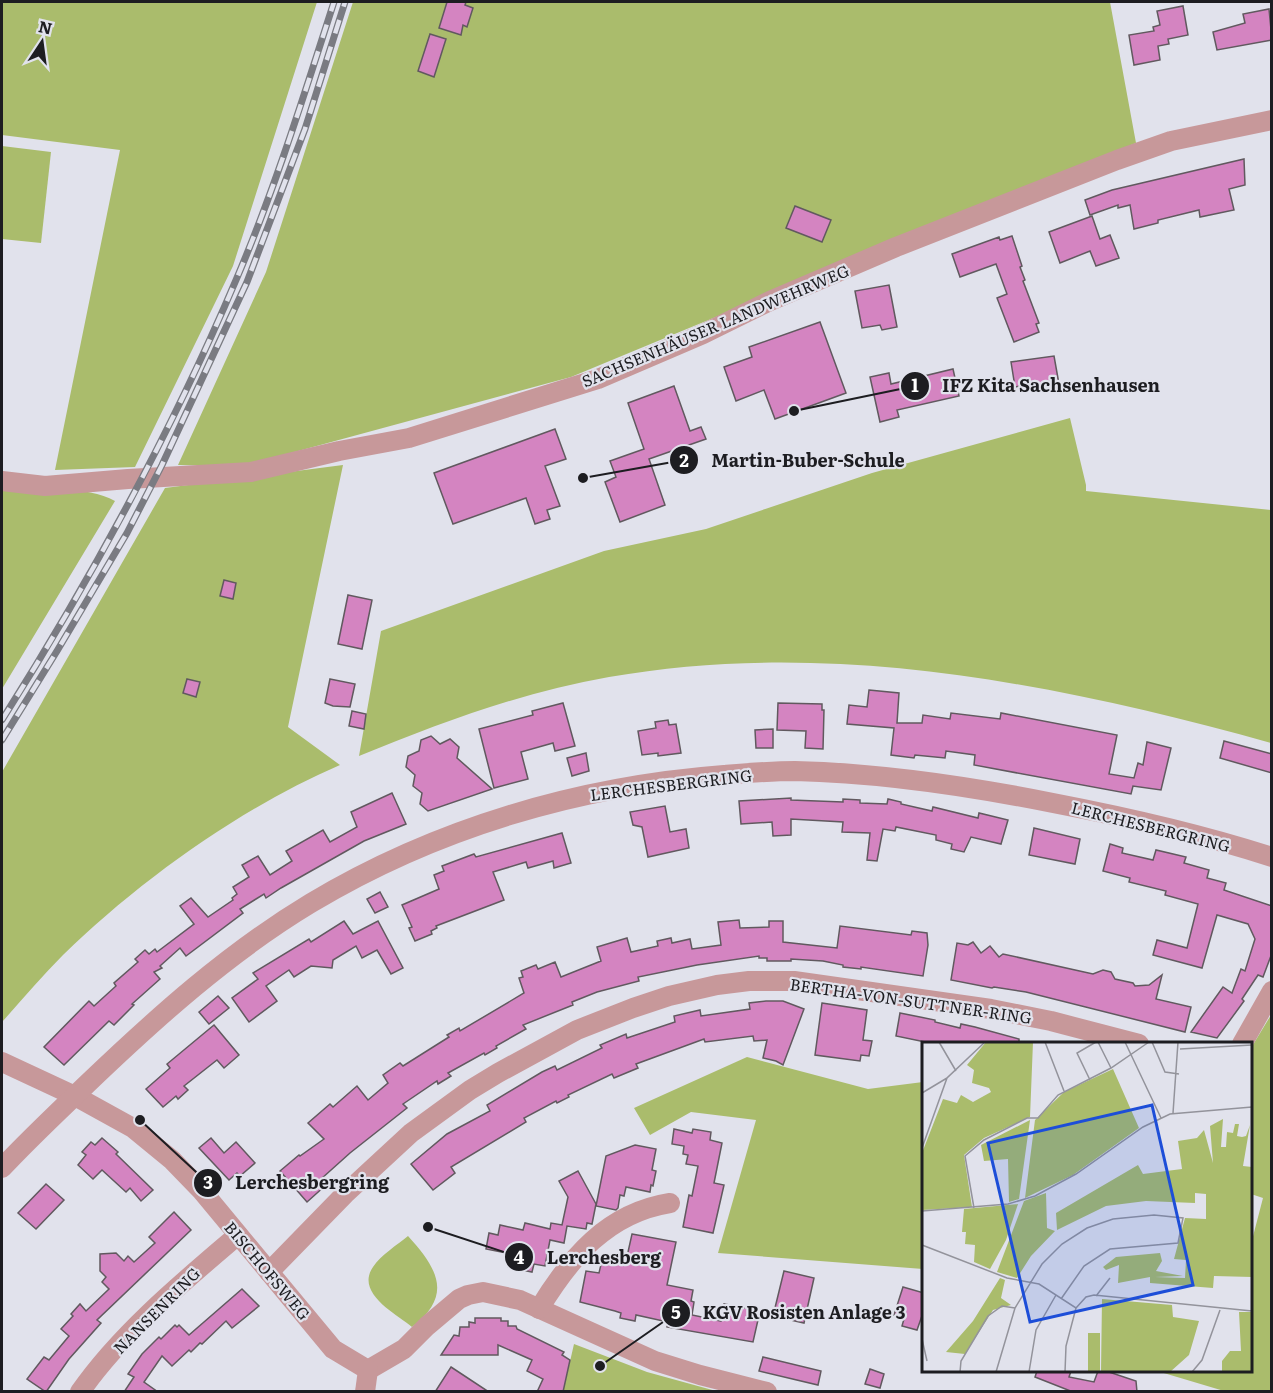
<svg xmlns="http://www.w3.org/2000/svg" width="1273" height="1393" font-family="Literata,serif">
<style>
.green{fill:#aabc6c}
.building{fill:#d484c1;stroke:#61595f;stroke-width:1.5}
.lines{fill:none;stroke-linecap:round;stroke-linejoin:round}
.minor{stroke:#c7989a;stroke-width:20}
.rail-casing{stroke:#7a7b82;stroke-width:7}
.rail{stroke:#e1e2ec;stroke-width:4.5;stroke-dasharray:14;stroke-linecap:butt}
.labels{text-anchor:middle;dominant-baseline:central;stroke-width:4.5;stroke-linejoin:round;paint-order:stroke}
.street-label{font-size:16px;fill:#1d1d21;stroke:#e1e2ec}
.inset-road{fill:none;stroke:#93939b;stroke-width:1.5}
.view{fill:#1d4ed8;fill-opacity:0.15;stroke:#1d4ed8;stroke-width:3}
.inset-edge{fill:none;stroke:#1d1d21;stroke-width:3}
.leader{fill:none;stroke:#1d1d21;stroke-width:2}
.callout-dot{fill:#1d1d21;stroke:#e1e2ec;stroke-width:2}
.mark-label{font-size:18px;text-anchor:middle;font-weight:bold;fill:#fff}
.callout-label{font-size:18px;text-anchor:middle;font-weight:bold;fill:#1d1d21;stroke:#e1e2ec;stroke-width:4.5;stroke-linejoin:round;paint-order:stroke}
</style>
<rect width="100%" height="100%" fill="#e1e2ec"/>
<g class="green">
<polygon points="2,2 317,2 233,266 135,467 55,470 120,150 2,135"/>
<polygon points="353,2 1110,2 1136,143 571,377 243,466 178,465 266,272"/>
<polygon points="2,146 51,152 41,243 2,239"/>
<path d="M1070,418L1086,485V491L1271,510V743C1058,684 831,638 609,677C522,692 440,723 359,756L381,631L604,551L706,529L872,473Z"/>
<path d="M343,465L288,727L340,765C242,807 140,880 63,955C42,976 22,1000 2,1022V772L165,488Z"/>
<path d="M2,485C33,487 88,486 115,501L2,689Z"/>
<polygon points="1271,1015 1271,1391 1224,1391 1157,1371 1250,1370 1251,1244 1263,1198 1251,1194 1251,1048"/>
<polygon points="747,1057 868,1089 923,1082 923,1269 718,1253 756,1120 691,1112 650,1135 634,1108"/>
<path d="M408,1236C437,1268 454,1295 412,1327C396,1314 355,1293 373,1267C381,1255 397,1245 408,1236Z"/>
<polygon points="574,1344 647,1372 716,1391 563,1392"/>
</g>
<g class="building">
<polygon points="447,2 466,2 465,5 473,8 467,27 463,25 461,35 439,28"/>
<polygon points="1183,6 1188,35 1168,39 1169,44 1158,46 1160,60 1134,65 1129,35 1154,31 1153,27 1160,25 1157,11"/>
<polygon points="1269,9 1272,40 1217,50 1213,32 1245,23 1243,14"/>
<polygon points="430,34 446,39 434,77 418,71"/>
<polygon points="1244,159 1245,185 1229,189 1234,210 1200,217 1199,210 1158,220 1158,223 1134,229 1130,205 1118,208 1118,205 1090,215 1085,200 1112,190"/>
<polygon points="795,206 831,220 822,242 786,228"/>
<polygon points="1092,216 1100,239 1110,235 1119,258 1096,266 1090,251 1060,263 1049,232"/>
<polygon points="1012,236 1022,266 1020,267 1025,280 1023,281 1039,323 1036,324 1039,332 1014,342 997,298 1007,294 996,264 960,277 952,254 999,237 1000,240"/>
<polygon points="889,285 897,327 882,330 880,325 862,328 855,291"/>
<polygon points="820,322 846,393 775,419 764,390 736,401 724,367 752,357 749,347"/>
<polygon points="1054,356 1059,384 1036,388 1035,384 1015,387 1011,362"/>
<polygon points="953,369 959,396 897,410 899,417 880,422 870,377 889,373 891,384"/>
<polygon points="674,386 690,431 701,427 706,439 649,459 665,505 620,522 605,482 616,477 610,461 644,449 628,403"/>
<polygon points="555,429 566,459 545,466 560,506 547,510 550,519 535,524 526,498 453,524 434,473"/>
<polygon points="224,580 236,583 233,599 220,596"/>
<polygon points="348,595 372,600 362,649 338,644"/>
<polygon points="187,679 200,682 196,697 183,693"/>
<polygon points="330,679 355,684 350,707 333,706 325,703"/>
<polygon points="869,690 899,693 897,723 922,723 923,715 950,719 951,713 1000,719 1001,713 1117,735 1109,774 1134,778 1138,763 1143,765 1147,742 1171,748 1161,790 1133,786 1131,794 974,765 975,755 946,751 945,758 915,755 914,758 891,755 894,728 847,724 849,705 867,707"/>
<polygon points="563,703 575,746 555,751 553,743 521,752 528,779 494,788 479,729 533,715 532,711"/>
<polygon points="778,703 822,704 822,710 824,710 823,749 805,748 806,731 777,730"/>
<polygon points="352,711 366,714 364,729 349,726"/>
<polygon points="668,720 669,725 676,724 681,753 658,756 658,753 642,755 638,731 656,728 655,722"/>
<polygon points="773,729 773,748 756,748 755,730"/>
<polygon points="431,736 440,744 450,739 459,747 457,758 492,789 428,811 420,804 422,793 413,786 415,775 406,767 408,756 419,751 421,740"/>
<polygon points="1224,741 1272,754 1272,773 1220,758"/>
<polygon points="586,753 589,771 572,776 567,758"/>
<polygon points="392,793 406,824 364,841 281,888 266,898 264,894 240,909 243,913 186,956 180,948 160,966 162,968 154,972 160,979 132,1004 134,1005 114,1025 109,1021 64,1065 44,1047 89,1001 94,1006 116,986 114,983 138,962 135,959 145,950 149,954 155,949 157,952 194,924 180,906 191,898 208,917 233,900 232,898 237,894 233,887 249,877 242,865 258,856 270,875 292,861 286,851 323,830 330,842 357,827 351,812"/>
<polygon points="791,798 791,800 843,802 843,799 860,800 860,803 887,804 888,799 901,802 901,804 932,811 933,807 978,818 979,813 1008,820 1001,844 971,837 964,852 951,849 952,844 936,840 936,835 896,827 895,831 883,829 877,861 867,860 870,833 842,832 843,822 791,819 791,835 773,836 772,822 741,824 739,801"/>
<polygon points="665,806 670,832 686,829 689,848 648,857 642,827 633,825 630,812"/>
<polygon points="1034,828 1080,839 1075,864 1029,855"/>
<polygon points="562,833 571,863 554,868 553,861 528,868 526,862 493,872 504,900 436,926 437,928 431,931 432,934 415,941 409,928 412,927 402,905 439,889 434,875 444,871 442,866 474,854 476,857"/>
<polygon points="1110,844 1123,848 1122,853 1153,860 1156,850 1186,857 1184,863 1209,870 1207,878 1226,883 1224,890 1272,906 1272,953 1263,977 1258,975 1242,999 1244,1001 1217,1038 1191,1032 1223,987 1232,993 1241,969 1245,971 1255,939 1248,924 1217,915 1202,968 1153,955 1157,940 1187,948 1198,904 1165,895 1166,891 1129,882 1130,878 1103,871"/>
<polygon points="380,892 388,907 375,913 367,899"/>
<polygon points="739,920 740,928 769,927 769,921 783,921 783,942 837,948 840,926 911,935 912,931 927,933 928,945 923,976 861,967 861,969 843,967 843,965 823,961 791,959 791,961 767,961 767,958 759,958 759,956 697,965 638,977 639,981 597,992 572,1002 573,1005 523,1025 526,1029 496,1046 497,1048 485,1055 484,1053 448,1073 451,1076 438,1084 437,1081 403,1104 407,1108 350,1153 321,1179 326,1185 307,1202 280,1171 299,1155 300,1156 324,1139 308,1123 330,1104 333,1107 357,1086 368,1100 388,1083 383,1075 400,1063 403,1066 449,1037 447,1035 459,1028 460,1031 524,993 519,978 523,977 521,971 536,965 538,969 555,962 561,977 601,961 597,947 627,938 631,952 658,946 657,941 671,938 672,943 690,939 692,949 721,945 718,922"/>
<polygon points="344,921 353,934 378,921 403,968 391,974 377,950 362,958 356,946 333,960 332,968 311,966 294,977 289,970 266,986 277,1001 249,1022 232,998 258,979 253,973 309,939 311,942"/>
<polygon points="973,942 981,953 990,946 999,957 1003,954 1093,974 1103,970 1111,972 1115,979 1133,983 1135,986 1149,985 1162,975 1156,999 1191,1007 1185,1032 1026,992 994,987 992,988 951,980 957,943 968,945"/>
<polygon points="218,996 229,1008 209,1024 199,1012"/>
<polygon points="766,1001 783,1001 804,1009 783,1065 776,1061 763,1058 767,1040 754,1041 753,1036 705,1042 704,1039 636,1064 638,1068 614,1078 612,1074 568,1095 569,1097 557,1103 556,1101 524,1118 526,1122 451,1167 455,1173 433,1190 411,1164 447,1134 490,1111 487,1105 542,1072 555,1066 557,1070 602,1048 600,1045 626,1034 627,1038 675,1022 674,1016 700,1010 701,1016 750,1009 749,1003"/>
<polygon points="822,1003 867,1010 863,1040 872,1041 869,1056 861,1055 860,1061 815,1055"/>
<polygon points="900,1013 935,1020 935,1022 960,1028 961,1024 975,1027 1019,1039 1019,1044 930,1043 896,1036"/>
<polygon points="214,1025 239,1055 224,1068 217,1060 184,1086 188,1090 178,1099 176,1096 163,1107 146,1089 170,1068 167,1064"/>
<polygon points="674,1129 692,1133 693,1129 711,1132 710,1140 722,1143 714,1183 724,1185 713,1233 683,1227 689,1195 692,1196 698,1166 686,1164 688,1155 683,1154 684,1146 672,1144"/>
<polygon points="102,1138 118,1152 116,1154 153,1190 141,1201 130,1188 126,1192 102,1170 93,1179 78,1165 86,1155 82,1152 91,1142 95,1145"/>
<polygon points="211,1138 224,1153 236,1142 255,1163 240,1176 237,1173 229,1180 199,1148"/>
<polygon points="635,1145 656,1149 652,1170 656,1171 653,1186 651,1185 650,1192 626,1187 624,1196 620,1195 618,1208 616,1210 596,1206 606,1156"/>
<polygon points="578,1171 596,1204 592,1224 587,1223 586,1229 567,1226 564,1243 550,1240 545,1266 534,1264 532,1272 508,1267 511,1254 486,1249 489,1233 498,1235 500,1225 523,1230 525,1223 550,1229 551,1223 562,1225 568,1197 559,1181"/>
<polygon points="46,1184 64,1200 36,1229 18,1213"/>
<polygon points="174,1212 191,1230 97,1320 101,1323 69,1359 46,1392 27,1379 44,1357 49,1360 69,1336 61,1329 73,1316 71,1314 80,1304 86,1311 109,1289 102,1282 106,1277 100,1271 100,1254 116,1253 124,1261 128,1256 134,1262 155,1243 149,1237"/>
<polygon points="632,1234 676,1242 667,1285 693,1290 691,1301 694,1302 692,1315 721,1321 724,1304 760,1311 753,1342 667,1327 668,1322 636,1315 635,1321 620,1318 621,1313 615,1311 580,1302 586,1271 599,1273 603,1256 626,1261"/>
<polygon points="784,1271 814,1278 804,1323 773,1316"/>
<polygon points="903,1287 924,1293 924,1310 917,1330 902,1326 904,1319 894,1315"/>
<polygon points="242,1289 259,1306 232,1328 226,1321 202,1344 200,1343 191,1352 189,1350 172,1366 162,1356 144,1382 158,1392 124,1392 134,1377 128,1374 142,1354 159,1337 161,1339 175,1325 177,1327 179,1325 189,1335"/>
<polygon points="475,1318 501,1318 501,1321 508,1321 508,1326 516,1326 517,1329 564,1352 562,1355 570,1360 563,1392 537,1392 543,1379 527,1371 532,1360 498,1345 498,1355 441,1355 454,1335 459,1336 460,1327 469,1327 469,1322 475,1323"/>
<polygon points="763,1357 821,1371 818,1385 759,1371"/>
<polygon points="451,1367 489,1392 435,1392"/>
<polygon points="870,1369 884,1374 880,1388 865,1384"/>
<polygon points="1037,1371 1071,1371 1069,1377 1094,1382 1098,1371 1106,1371 1136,1381 1137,1392 1073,1392 1035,1377"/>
</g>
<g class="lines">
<g class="minor">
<polyline points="2,481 45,486 128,479 251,472 339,451 409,438 598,379 703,334 770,301 896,247 1117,160 1171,141 1272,120"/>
<polyline points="1242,1044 1272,991"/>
<polyline points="2,1062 75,1096 133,1128 172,1160 202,1191 333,1349 368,1370 404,1349 427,1326 459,1299 468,1295 483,1292 520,1300 655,1361 700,1375 767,1392"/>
<path d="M2,1168C29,1139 58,1112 87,1084C156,1018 228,953 311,903C436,828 579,786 724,775C748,773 771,771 795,771C882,773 968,786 1053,803C1126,817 1201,834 1272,857"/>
<polyline points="269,1272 345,1194 411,1133 470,1090 498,1073 577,1030 633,1008 669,996 717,985 749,981 794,981 991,1009 1051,1021 1139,1044"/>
<path d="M539,1309C570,1258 607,1213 670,1203"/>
<path d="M80,1392C121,1333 184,1281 238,1235"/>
<polyline points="365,1392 368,1370"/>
</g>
<g class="rail-casing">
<g id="rail">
<path d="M2,720C91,579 171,433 236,280C275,189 304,95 334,2"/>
<polyline points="2,740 57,651 127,533 162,465 247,282 305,129 345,2"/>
</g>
</g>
<use href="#rail" class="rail"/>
</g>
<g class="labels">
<g class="street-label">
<text transform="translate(715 325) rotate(-23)">SACHSENHÄUSER LANDWEHRWEG</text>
<text transform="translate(671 784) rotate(-7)">LERCHESBERGRING</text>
<text transform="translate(1151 826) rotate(14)">LERCHESBERGRING</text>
<text transform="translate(911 1000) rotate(8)">BERTHA-VON-SUTTNER-RING</text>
<text transform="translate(268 1270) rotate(50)">BISCHOFSWEG</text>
<text transform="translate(156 1310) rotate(-45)">NANSENRING</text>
</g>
</g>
<g transform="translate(922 1042)">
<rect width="330" height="330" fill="#e1e2ec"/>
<path d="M64,0H111L108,75L62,96L42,113L50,165L0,168V111L21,57L35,61L39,53L51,60L69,50L67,46L50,41L52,28L45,23ZM191,27L217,86L151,133L103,156L113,78L142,50ZM301,77L299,105H304L305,90L311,91L313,82H317L315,94L320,95L324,94L328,83L321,124L330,125V235L292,234L291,246L228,241V235L196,241L197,223L184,228L181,225L194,215L238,211L240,219L234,229L261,234L233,235L263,236L264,218L252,217L263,176L284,177V152L273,151V161L224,159L184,164L135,188L134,171L216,123L221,132L260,127L256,99L275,96L282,88L291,121L288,84ZM108,78L97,157L87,160L86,117L62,119L59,103ZM124,151L125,186L133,189L109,214L95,236L75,230L102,159ZM96,162L84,198L68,227L52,220L53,203L43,202L44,190H40L42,167ZM78,236L83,238L79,256L89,263L71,268L43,312L24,310L51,279ZM180,257L250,263L251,275L277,279L267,313L248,330H179ZM317,270H330V330H300V319L308,309H319ZM166,291H178V330H166Z" fill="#aabc6c"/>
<path class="inset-road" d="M17,0L34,29M123,0L142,49M176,0L189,26M203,0L239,76M230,0L243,30L257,32M258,7L330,3M168,38L155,11L174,0M0,51L25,36M251,71L256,0M0,106L25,36L63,0M52,166L43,114L62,98L105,76H116L136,53L189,26L227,0M0,169L86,162L113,154L154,132L221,85L248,72L330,65M0,203L85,236L117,242L154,266L164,255L172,253L330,269M174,254L188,236M0,297L5,319M38,330L39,319L66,274L80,264L93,266M74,330L93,266L120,222L140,202L165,186L191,177L232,173L261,176L256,201L188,207L162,224L139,257M107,330L114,288L134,253M143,330L144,304L154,266M270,330L280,318L298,268"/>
<path class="view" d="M230,63L271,243L108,280L66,101Z"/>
<rect width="330" height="330" class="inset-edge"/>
</g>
<path class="leader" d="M794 411L915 386M583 478L684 460M140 1120L208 1183M428 1227L519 1257M600 1366L676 1313"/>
<g class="callout-dot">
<circle cx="794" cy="411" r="6"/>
<circle cx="583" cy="478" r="6"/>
<circle cx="140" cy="1120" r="6"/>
<circle cx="428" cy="1227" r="6"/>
<circle cx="600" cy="1366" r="6"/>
<circle cx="915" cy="386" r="15"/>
<circle cx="684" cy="460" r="15"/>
<circle cx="208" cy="1183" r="15"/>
<circle cx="519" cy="1257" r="15"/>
<circle cx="676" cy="1313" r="15"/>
</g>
<g class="mark-label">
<text x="915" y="392">1</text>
<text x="684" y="467">2</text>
<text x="208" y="1189">3</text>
<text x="519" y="1264">4</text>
<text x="676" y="1319">5</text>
</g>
<g class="callout-label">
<text x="1051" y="392">IFZ Kita Sachsenhausen</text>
<text x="808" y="467">Martin-Buber-Schule</text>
<text x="312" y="1189">Lerchesbergring</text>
<text x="604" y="1264">Lerchesberg</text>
<text x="804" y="1319">KGV Rosisten Anlage 3</text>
</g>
<rect width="1273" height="1393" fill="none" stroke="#1d1d21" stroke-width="6"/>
<g transform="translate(42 42) rotate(13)" stroke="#e1e2ec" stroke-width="4.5" paint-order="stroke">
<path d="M0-4.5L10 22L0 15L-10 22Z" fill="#1d1d21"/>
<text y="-9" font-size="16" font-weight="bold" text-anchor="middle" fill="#1d1d21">N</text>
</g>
</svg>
